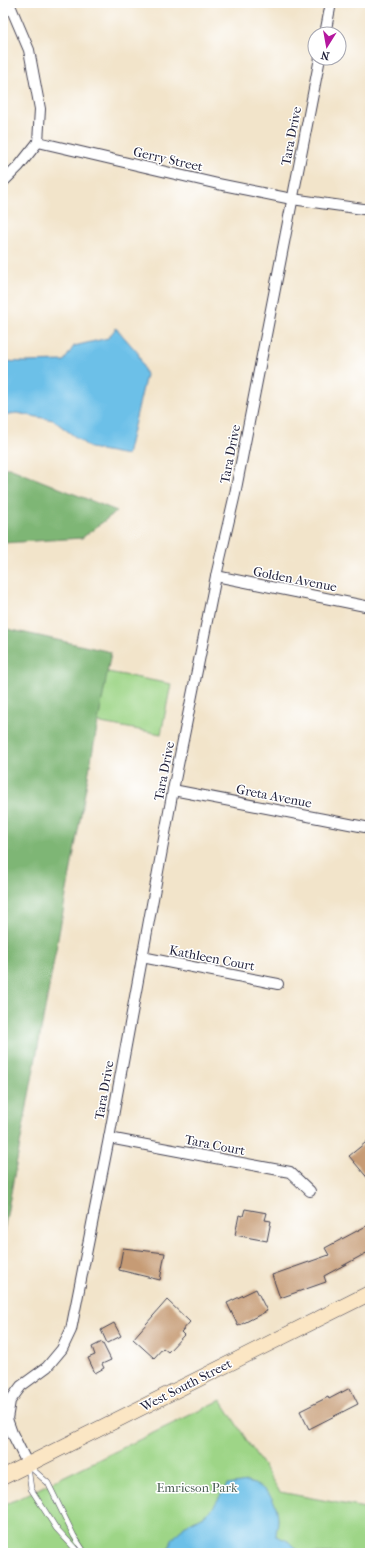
<svg xmlns="http://www.w3.org/2000/svg" width="373" height="1556" font-family="'IM FELL French Canon',serif">
<style>
.green{fill:#9ed587;stroke:#607c61}
.forest{fill:#7eb674;stroke:#506c58}
.water{fill:#6cc0e8;stroke:#477192}
.building{fill:#c69b75}
.lines{fill:none;stroke-linecap:round;stroke-linejoin:round}
.lane-casing{stroke:#413f50;stroke-width:6}
.street-casing{stroke:#413f50;stroke-width:12}
.secondary-casing{stroke:#413f50;stroke-width:16}
.lane{stroke:#fff;stroke-width:5}
.street{stroke:#fff;stroke-width:10}
.secondary{stroke:#fbe6c4;stroke-width:15}
.labels{text-anchor:middle;dominant-baseline:central;stroke-width:3;stroke-linejoin:round;paint-order:stroke}
.street-label{font-size:13px;fill:#22223b;stroke:#fff}
.park-label{font-size:13px;fill:#4d6156;stroke:#fff}
</style>
<rect width="100%" height="100%" fill="#fff"/>
<filter id="ink" filterUnits="userSpaceOnUse"><feTurbulence type="fractalNoise" baseFrequency=".025" numOctaves="2"/><feDisplacementMap in="SourceGraphic" scale="8" xChannelSelector="R" yChannelSelector="G"/><feConvolveMatrix kernelMatrix="1 2 1 2 8 2 1 2 1" color-interpolation-filters="sRGB"/></filter>
<filter id="wash" filterUnits="userSpaceOnUse"><feTurbulence type="fractalNoise" baseFrequency=".012" numOctaves="4" result="noise"/><feDisplacementMap in="SourceGraphic" scale="16" xChannelSelector="R" yChannelSelector="G"/><feGaussianBlur stdDeviation="0.9" result="paint"/><feColorMatrix in="noise" values="0 0 0 0 0 0 0 0 0 0 0 0 0 0 0 0 0 1.4 0 .05"/><feComposite in="paint" operator="in"/></filter>
<g filter="url(#wash)">
<rect width="100%" height="100%" fill="#f2e4ca"/>
<g class="green">
<polygon points="3,652 171,684 161,734 57,715"/>
<polygon points="221,1400 280,1492 370,1509 370,1553 3,1553 3,1506"/>
</g>
<g class="forest">
<polygon points="3,468 9,468 117,511 82,538 3,543"/>
<polygon points="3,628 111,652 3,1236"/>
</g>
<g class="water">
<polygon points="116,328 138,353 146,375 127,455 90,448 53,420 17,413 3,415 3,361 24,362 64,361 74,346 108,338"/>
<path d="M247,1482C266,1486 278,1500 278,1520C278,1525 276,1531 276,1536L288,1541L300,1553H167L172,1540L184,1526L203,1516L212,1509L227,1485Z"/>
</g>
<g id="blocks">
<g class="building">
<polygon points="370,1139 370,1181 349,1156"/>
<polygon points="245,1209 267,1213 265,1220 271,1221 267,1241 235,1235 239,1215 243,1216"/>
<polygon points="370,1224 370,1251 324,1276 326,1282 280,1298 272,1275 329,1255 325,1248"/>
<polygon points="123,1248 165,1253 160,1280 119,1270"/>
<polygon points="256,1289 267,1311 238,1326 227,1303"/>
<polygon points="167,1300 190,1322 181,1332 184,1335 168,1352 163,1348 154,1358 133,1339"/>
<polygon points="114,1323 121,1336 107,1343 101,1330"/>
<polygon points="102,1342 111,1360 102,1364 104,1368 95,1373 88,1358 95,1355 92,1347"/>
<polygon points="350,1388 358,1404 309,1429 300,1411 328,1397 329,1399"/>
</g>
</g>
</g>
<g filter="url(#ink)">
<use href="#blocks" fill-opacity="0" stroke="#413f50" stroke-width="1"/>
<g class="lines">
<g class="lane-casing">
<g id="lane">
<polyline points="28,1467 31,1489 56,1528 79,1553"/>
<polyline points="30,1467 48,1483 74,1536 85,1553"/>
</g>
</g>
<g class="street-casing">
<g id="street">
<polyline points="325,34 331,3"/>
<polyline points="38,142 218,184 292,199 370,210"/>
<polyline points="3,182 19,166 38,142 40,109 29,50 9,3"/>
<polyline points="216,576 370,607"/>
<polyline points="173,790 370,828"/>
<polyline points="142,957 278,984"/>
<polyline points="109,1138 290,1172 310,1191"/>
<polyline points="28,1465 12,1433 7,1419 10,1401 21,1386 47,1367 62,1349 71,1330 109,1138 173,790 216,576 235,494 320,58"/>
</g>
</g>
<g class="secondary-casing">
<polyline id="secondary" points="3,1477 370,1293"/>
</g>
<use href="#lane" class="lane"/>
<use href="#street" class="street"/>
<use href="#secondary" class="secondary"/>
</g>
</g>
<g class="labels">
<g class="street-label">
<text transform="translate(291 136) rotate(-79)">Tara Drive</text>
<text transform="translate(168 159) rotate(13)">Gerry Street</text>
<text transform="translate(230 454) rotate(-79)">Tara Drive</text>
<text transform="translate(295 579) rotate(11)">Golden Avenue</text>
<text transform="translate(164 771) rotate(-79)">Tara Drive</text>
<text transform="translate(274 796) rotate(11)">Greta Avenue</text>
<text transform="translate(212 958) rotate(11)">Kathleen Court</text>
<text transform="translate(104 1090) rotate(-80)">Tara Drive</text>
<text transform="translate(215 1145) rotate(11)">Tara Court</text>
<text transform="translate(186 1385) rotate(-27)">West South Street</text>
</g>
<g class="park-label">
<text x="197" y="1487">Emricson Park</text>
</g>
</g>
<rect width="373" height="1556" fill="none" stroke="#fff" stroke-width="16"/>
<g transform="translate(327 46) rotate(191)"><circle r="19" fill="#ffffff" stroke="#a7a7b1"/>
<path d="M0-3L7 15L0 10L-7 15Z" fill="#b5179e"/>
<text y="-6" font-size="11" font-weight="bold" text-anchor="middle" fill="#22223b">N</text>
</g>
</svg>
